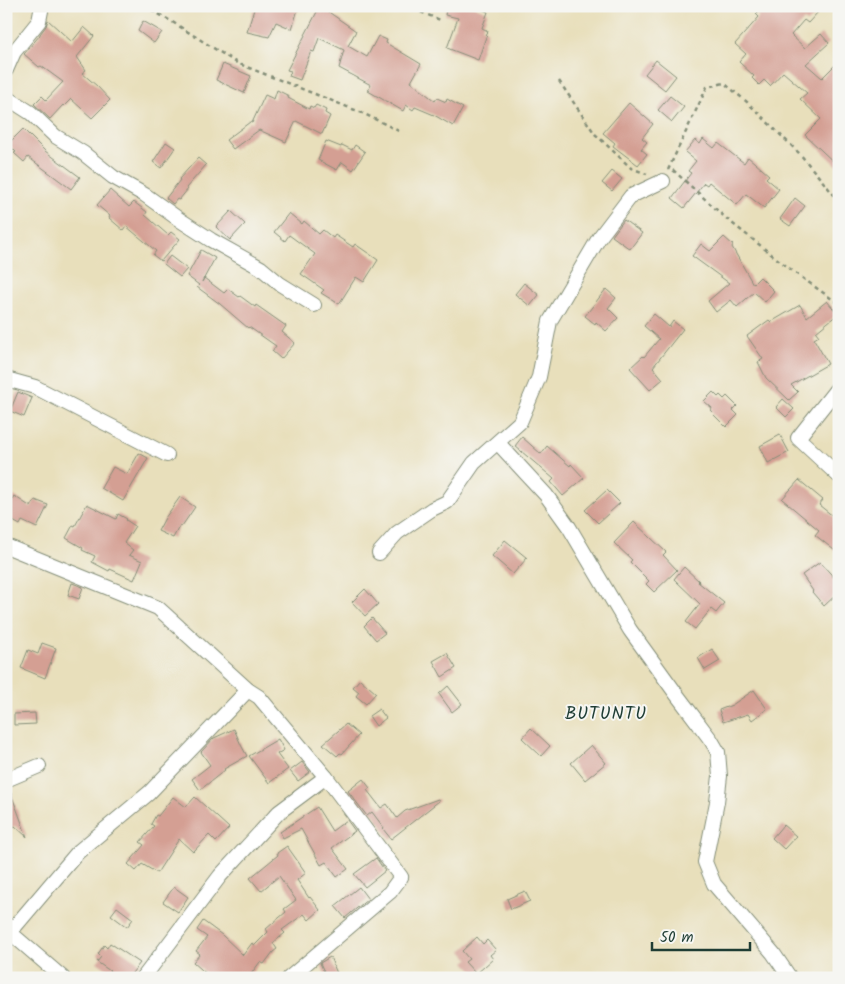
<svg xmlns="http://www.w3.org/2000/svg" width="845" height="984" font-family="Kalam,sans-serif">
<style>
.building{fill:#d49f93}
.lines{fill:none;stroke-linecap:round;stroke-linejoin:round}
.minor-casing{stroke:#848e78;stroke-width:16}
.path{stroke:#848e78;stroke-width:2.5;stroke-dasharray:4 4;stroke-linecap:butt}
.minor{stroke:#fff;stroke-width:14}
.labels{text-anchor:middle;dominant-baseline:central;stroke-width:4;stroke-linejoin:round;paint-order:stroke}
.quarter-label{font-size:18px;letter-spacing:1px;fill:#1f3d34;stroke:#f6f6f2}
</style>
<rect width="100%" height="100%" fill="#f6f6f2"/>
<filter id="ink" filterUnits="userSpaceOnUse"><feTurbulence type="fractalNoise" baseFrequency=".02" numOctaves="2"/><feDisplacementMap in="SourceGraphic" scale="10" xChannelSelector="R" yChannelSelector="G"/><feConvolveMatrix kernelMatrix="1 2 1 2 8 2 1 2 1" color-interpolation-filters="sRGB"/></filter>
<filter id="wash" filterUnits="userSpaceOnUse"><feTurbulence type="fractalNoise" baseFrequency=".0096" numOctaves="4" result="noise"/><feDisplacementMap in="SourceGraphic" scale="20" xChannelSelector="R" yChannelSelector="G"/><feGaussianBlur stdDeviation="1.12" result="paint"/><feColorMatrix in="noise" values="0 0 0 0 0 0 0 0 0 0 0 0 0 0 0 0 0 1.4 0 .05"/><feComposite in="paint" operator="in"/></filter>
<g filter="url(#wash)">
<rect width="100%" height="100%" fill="#e8dfbb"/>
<g id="blocks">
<g class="building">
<polygon points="255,6 299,6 292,29 276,22 269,37 247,32"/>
<polygon points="320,6 356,31 348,46 367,57 378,36 387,40 386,43 421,64 411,82 435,101 437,98 446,102 447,99 463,108 453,126 434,115 415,107 413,110 406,105 403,111 368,91 371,85 339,68 344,50 319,38 314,52 311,51 300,80 289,76 291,71 287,70"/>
<polygon points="447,6 473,6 488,12 482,28 488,31 478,60 447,48 458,18 445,15"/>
<polygon points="764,6 813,6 819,11 808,23 804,20 791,35 805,48 821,34 829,43 806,64 822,78 839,61 839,167 805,135 821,119 800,99 807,93 783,72 770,86 764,80 759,85 752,78 754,76 739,62 746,54 735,44 759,17 756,14"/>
<polygon points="48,20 72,42 84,27 94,36 77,57 86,70 82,73 97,86 110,100 92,118 71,99 64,106 63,105 50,119 34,104 42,96 46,100 63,82 41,66 39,67 24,54 40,35 40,34 46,26"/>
<polygon points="143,21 162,32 154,43 138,31"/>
<polygon points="656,60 676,76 665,90 645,74"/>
<polygon points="223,64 251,76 244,93 216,80"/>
<polygon points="277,90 289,96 288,98 309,109 310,106 314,108 316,105 326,110 325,113 330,116 322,134 296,121 286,142 259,130 233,149 226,140 250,122 252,123 265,95 274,99"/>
<polygon points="670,96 684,107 672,122 658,110"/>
<polygon points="629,103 653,124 642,138 647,142 641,149 647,154 638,165 613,146 615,143 603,133"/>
<polygon points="23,129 45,151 80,177 71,189 28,157 24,162 14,153 16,152 8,144"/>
<polygon points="703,139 714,148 718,143 744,163 748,157 769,175 766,178 779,189 764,208 746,194 737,205 709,182 707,185 704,183 684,208 672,198 691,173 688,171 696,161 685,152 695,140 700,144"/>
<polygon points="326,141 341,147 342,145 352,150 355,145 365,152 353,170 342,162 337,170 318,160"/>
<polygon points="166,142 175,148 161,168 153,162"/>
<polygon points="198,158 206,165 186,188 188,189 179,200 177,199 173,204 166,198 180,180 179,179"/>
<polygon points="612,171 622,179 612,191 602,183"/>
<polygon points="110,190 129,207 134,202 147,212 145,215 168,235 171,232 180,239 161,261 153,255 156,251 126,226 123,230 109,218 110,216 97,205"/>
<polygon points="795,198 805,206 790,226 780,219"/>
<polygon points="231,211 245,224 230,240 216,227"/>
<polygon points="289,213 302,224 304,221 319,234 323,230 333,238 335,235 353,247 355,244 378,260 364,282 356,277 339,304 321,293 324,290 301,274 315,254 289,235 285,241 274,232"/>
<polygon points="624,220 642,233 630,249 612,236"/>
<polygon points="724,237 733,245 732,247 753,284 760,277 774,291 765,302 754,292 737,307 731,300 716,312 708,301 729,283 692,256 701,244 710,251"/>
<polygon points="201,250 215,258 202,282 204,278 224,293 228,289 239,297 240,296 255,307 256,305 286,326 282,332 295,343 281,359 272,351 276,346 249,327 248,328 220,304 197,287 199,285 187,276"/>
<polygon points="170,256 187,269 180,277 164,264"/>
<polygon points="524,283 539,295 530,306 515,294"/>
<polygon points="606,289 616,298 608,308 618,318 606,331 596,322 595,324 585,316"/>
<polygon points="827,301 838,314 816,332 819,336 814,339 828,364 791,385 798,392 789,400 766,378 758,362 763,359 747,336 769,320 771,322 800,305 807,317"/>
<polygon points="654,314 669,327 673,321 683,329 653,367 663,379 650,390 630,368 643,356 644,357 659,339 644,326"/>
<polygon points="18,392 32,398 24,417 10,411"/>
<polygon points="713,392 718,397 720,395 724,399 727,396 737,406 733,410 738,415 726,427 712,413 713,412 711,410 712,408 704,401"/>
<polygon points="783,399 794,409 786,417 776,407"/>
<polygon points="780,435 789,452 768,463 760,446"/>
<polygon points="522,437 541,454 547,446 570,466 571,464 584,478 563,496 551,482 554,479 515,446"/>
<polygon points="139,453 148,458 123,501 101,488 113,467 127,474"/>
<polygon points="799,480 823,500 819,505 839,521 839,554 815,535 819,530 782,499"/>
<polygon points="607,490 620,503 598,523 585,510"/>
<polygon points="14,496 31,507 35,500 48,505 37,528 22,521 20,525 6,517 6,509"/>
<polygon points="180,497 195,507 182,526 180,525 173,538 158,531 165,518"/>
<polygon points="87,504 116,519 118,514 127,519 126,520 135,526 124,543 133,550 129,555 142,561 134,580 110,569 109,571 92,562 95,556 82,550 83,548 66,538 73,525 75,526"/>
<polygon points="634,522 666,552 663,555 677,570 654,592 646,584 649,581 630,562 632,560 614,543"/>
<polygon points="505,540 527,558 513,574 492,556"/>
<polygon points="820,562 839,583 839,592 824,606 812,592 813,591 802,575"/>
<polygon points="684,567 699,581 698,582 724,603 716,613 711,609 695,629 686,622 700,604 674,579"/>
<polygon points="72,583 83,587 79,599 68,595"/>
<polygon points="365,589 378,604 365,616 352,602"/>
<polygon points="372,618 385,633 376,640 364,626"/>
<polygon points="42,643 56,648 45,678 21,668 28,650 38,654"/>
<polygon points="712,649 720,661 705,670 698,658"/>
<polygon points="447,653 456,668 442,677 433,661"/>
<polygon points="360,679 376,693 366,704 356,696 359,692 353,687"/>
<polygon points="448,686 462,704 452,712 439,694"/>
<polygon points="754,690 767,709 752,720 748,714 723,722 719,710 732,705"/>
<polygon points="379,709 386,718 376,726 369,716"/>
<polygon points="35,713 36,724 14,725 14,714"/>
<polygon points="346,724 359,735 342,754 340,753 337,756 323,744"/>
<polygon points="531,728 550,746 541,756 522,738"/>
<polygon points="234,729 241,745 247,756 224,769 225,770 200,790 192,779 210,765 201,752 214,738"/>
<polygon points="278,739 284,750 277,754 288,769 269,783 249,756"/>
<polygon points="591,745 606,763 585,780 571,763"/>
<polygon points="302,762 310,772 298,781 290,771"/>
<polygon points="363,779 370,788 367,790 381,808 387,804 397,818 405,811 438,799 439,801 391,839 383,829 384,828 372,812 367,816 348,791"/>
<polygon points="9,788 27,837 15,826 6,830 6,789"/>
<polygon points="173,797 186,807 195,797 229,828 216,842 209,835 193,852 179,839 157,873 142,864 136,871 128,864 144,845 140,842 154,826 151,824 156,815 158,816"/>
<polygon points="317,807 332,831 347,820 355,831 332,848 348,869 337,877 326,862 321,865 301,829 283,838 280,832"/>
<polygon points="783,825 796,836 784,849 772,838"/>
<polygon points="287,846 306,873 297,880 309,898 310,897 320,910 309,920 304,914 282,930 285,933 273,943 277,949 273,952 264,964 260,962 248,978 211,978 193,962 200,954 196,951 207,937 197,930 203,921 222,935 243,955 252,943 255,945 268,932 266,929 286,912 284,909 296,900 279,876 261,891 250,878 278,855 277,853"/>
<polygon points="376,858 385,871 365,887 354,874"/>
<polygon points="174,887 188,897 178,912 163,902"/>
<polygon points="359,887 368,899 345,918 335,906"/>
<polygon points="525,891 530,901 511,909 507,899"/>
<polygon points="117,907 133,919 127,927 111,915"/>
<polygon points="477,937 483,944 487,940 496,950 490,955 493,959 476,974 465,962 469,959 462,951"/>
<polygon points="110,943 140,963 128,978 106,978 110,971 97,962 101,957 98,954 104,945 107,948"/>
<polygon points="330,957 339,978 327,978 320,963"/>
</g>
</g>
</g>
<g filter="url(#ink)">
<use href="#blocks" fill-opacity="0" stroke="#848e78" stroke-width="1"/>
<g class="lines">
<g class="minor-casing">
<g id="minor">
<polyline points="6,70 14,52 39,21 42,6"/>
<polyline points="6,97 31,113 55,136 83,153 113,177 145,195 180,220 211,240 261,268 280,284 314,305"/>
<polyline points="6,379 35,387 167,455"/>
<polyline points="839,386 798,438 839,476"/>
<polyline points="498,443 546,495 569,527 630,630 677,695 711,740 718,752 720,776 717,802 705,862 714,884 773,953 790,978"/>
<polyline points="6,546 158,608 248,690 259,697 326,777 401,877 390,892 289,978"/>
<polyline points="379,553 397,533 432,509 447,502 474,463 520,422 539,377 550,321 599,238 631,196 663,181"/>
<polyline points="6,780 39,766"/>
<polyline points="6,929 63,978"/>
<polyline points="6,937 78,852 149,793 248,690"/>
<polyline points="143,978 220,876 279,812 326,777"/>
</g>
</g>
<g class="path">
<polyline points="145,6 174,23 237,63 360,112 401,132"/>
<polyline points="406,6 440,20"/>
<polyline points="834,6 839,9"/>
<polyline points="559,81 595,134 631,168 647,174"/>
<polyline points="668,170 707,87 724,83 747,102 800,154 839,201"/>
<polyline points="673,170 728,220 794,272 839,304"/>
</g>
<use href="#minor" class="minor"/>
</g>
</g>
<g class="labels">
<g class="quarter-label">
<text x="606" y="714">BUTUNTU</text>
</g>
</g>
<rect width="845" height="984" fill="none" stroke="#f6f6f2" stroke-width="25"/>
<path d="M652 942v8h98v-8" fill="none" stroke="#1f3d34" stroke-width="2.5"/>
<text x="660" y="942" font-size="15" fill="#1f3d34" stroke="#f6f6f2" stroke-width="4" paint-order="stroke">50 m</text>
</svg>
